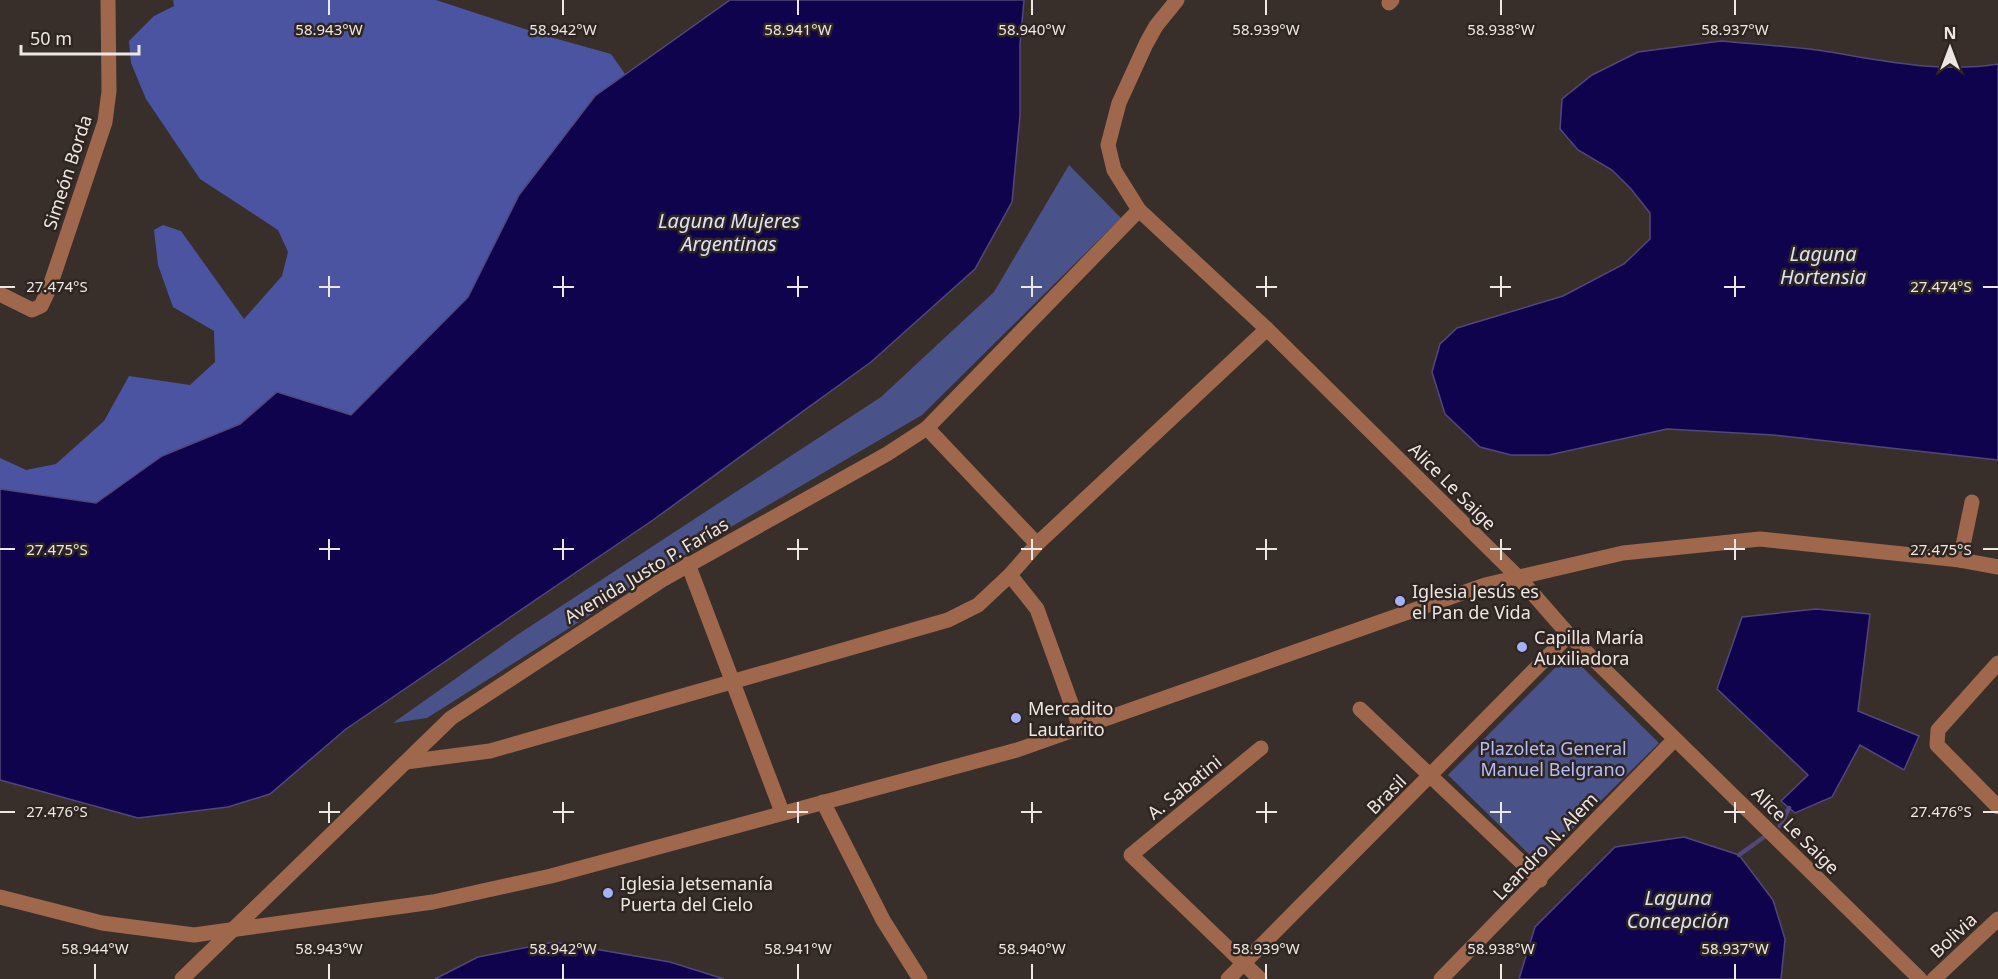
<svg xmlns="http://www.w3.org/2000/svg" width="1998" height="979" font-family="'Noto Sans',sans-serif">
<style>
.green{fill:#4a528a}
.forest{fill:#4b54a1}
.water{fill:#10034e;stroke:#52477b;stroke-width:1.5}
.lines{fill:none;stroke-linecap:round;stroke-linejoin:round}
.stream{stroke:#52477b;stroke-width:4.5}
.minor{stroke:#9f674c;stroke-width:15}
.ticks{fill:none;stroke:#ede7e4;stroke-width:2}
.poi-dot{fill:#a4b1fc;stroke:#2e2521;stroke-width:2}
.labels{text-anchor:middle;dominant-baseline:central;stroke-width:5;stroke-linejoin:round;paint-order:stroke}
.street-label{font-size:18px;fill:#ede7e4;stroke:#2e2521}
.poi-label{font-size:18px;fill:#ede7e4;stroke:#2e2521;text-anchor:start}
.park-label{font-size:18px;fill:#b2beff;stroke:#2e2521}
.water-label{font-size:20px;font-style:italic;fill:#dde2f9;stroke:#2e2521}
.ticks-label{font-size:15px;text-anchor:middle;fill:#ede7e4;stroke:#2e2521;stroke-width:5;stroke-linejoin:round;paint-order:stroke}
</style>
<rect width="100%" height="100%" fill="#382f2a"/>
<g class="green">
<polygon points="1069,165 1121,218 922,415 707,541 427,718 393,723 517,635 881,397 994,292"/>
<polygon points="1569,654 1659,743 1538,863 1448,775"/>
</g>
<polygon class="forest" points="173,0 436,0 543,35 611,54 625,74 595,96 519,195 468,297 351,415 278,392 240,424 162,456 96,503 0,489 0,458 26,470 56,464 104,421 129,376 190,385 215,362 214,331 173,307 158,265 154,230 163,225 181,231 244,319 282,276 288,252 278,230 200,179 146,99 131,63 129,41 154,16 174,6"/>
<g class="water">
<polygon points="730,0 1024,0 1020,44 1020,116 1012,202 975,269 871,362 653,520 346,729 270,794 228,807 138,818 0,780 0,489 96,503 162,456 240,424 277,392 351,415 468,297 519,195 595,96"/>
<path d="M1721,41C1753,44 1785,46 1817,50C1877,59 1937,74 1998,64V460L1773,435L1667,429L1549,455H1511L1480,447L1445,414L1432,372L1440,344L1457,328L1563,296L1624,264L1650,239V213L1631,189L1612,170L1578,150L1560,129L1562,99L1592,75L1638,52Z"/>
<polygon points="1816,609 1870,614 1858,711 1919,736 1904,770 1860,745 1832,797 1795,813 1781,801 1808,775 1717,689 1742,617"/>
<polygon points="1684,837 1739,855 1773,900 1785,939 1781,979 1519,979 1535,927 1615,847"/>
<polygon points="554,942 670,962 724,979 435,979 478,957"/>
</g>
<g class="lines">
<g class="stream">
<polyline points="1780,826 1789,808"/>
<polyline points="1739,855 1764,837"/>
</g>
<g class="minor">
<polyline points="1177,0 1156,26 1146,44 1119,103 1108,145 1114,170 1139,210 1267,329 1519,578 1569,635 1920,979"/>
<polyline points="1389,3 1392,0"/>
<polyline points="0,294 32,310 41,306 49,289 105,122 109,91 108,0"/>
<polyline points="927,428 1037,544"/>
<polyline points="1960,560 1972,502"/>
<polyline points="688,564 782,812"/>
<polyline points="1010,575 1037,609 1080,728"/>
<polyline points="1998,663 1938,730 1937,745 1998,807"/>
<polyline points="1360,709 1540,880"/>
<polyline points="406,762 490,751 948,620 978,605 1010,575 1037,544 1267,329"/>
<polyline points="823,802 883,920 920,979"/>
<polyline points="0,897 102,923 194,935 433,902 551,876 1017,750 1485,585 1623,553 1760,539 1960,560 1998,567"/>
<polyline points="182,979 451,718 662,580 887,454 927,428 1139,210"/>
<polyline points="1228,979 1569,635"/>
<polyline points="1260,979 1131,855 1261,748"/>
<polyline points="1441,979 1675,739"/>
<polyline points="1934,979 1998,919"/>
</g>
</g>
<path class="ticks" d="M329,0V15M563,0V15M798,0V15M1032,0V15M1266,0V15M1501,0V15M1735,0V15M329,276V297M563,276V297M798,276V297M1032,276V297M1266,276V297M1501,276V297M1735,276V297M0,287H15M319,287H340M553,287H574M787,287H808M1021,287H1042M1256,287H1277M1490,287H1511M1724,287H1745M1983,287H1998M329,539V560M563,539V560M798,539V560M1032,539V560M1266,539V560M1501,539V560M1735,539V560M0,549H15M319,549H340M553,549H574M787,549H808M1021,549H1042M1256,549H1277M1490,549H1511M1724,549H1745M1983,549H1998M329,802V823M563,802V823M798,802V823M1032,802V823M1266,802V823M1501,802V823M1735,802V823M0,812H15M319,812H340M553,812H574M787,812H808M1021,812H1042M1256,812H1277M1490,812H1511M1724,812H1745M1983,812H1998M95,964V979M329,964V979M563,964V979M798,964V979M1032,964V979M1266,964V979M1501,964V979M1735,964V979"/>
<g class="poi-dot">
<circle cx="1400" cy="601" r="6"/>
<circle cx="1522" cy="647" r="6"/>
<circle cx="1016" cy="718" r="6"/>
<circle cx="608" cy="893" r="6"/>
</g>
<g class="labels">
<g class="street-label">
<text transform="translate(67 172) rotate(-72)">Simeón Borda</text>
<text transform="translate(1453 486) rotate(45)">Alice Le Saige</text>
<text transform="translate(646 570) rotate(-31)">Avenida Justo P. Farías</text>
<text transform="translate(1184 787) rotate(-39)">A. Sabatini</text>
<text transform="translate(1386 794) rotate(-45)">Brasil</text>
<text transform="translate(1796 830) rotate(45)">Alice Le Saige</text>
<text transform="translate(1545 846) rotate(-46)">Leandro N. Alem</text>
<text transform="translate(1953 935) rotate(-43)">Bolivia</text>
</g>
<g class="poi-label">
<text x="1412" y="591">Iglesia Jesús es<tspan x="1412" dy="21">el Pan de Vida</tspan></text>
<text x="1534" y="637">Capilla María<tspan x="1534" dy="21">Auxiliadora</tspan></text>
<text x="1028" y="708">Mercadito<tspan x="1028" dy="21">Lautarito</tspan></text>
<text x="620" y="883">Iglesia Jetsemanía<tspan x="620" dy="21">Puerta del Cielo</tspan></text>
</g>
<g class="park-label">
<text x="1553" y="748">Plazoleta General<tspan x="1553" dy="21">Manuel Belgrano</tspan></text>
</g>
<g class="water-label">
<text x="729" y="220">Laguna Mujeres<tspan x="729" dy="23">Argentinas</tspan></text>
<text x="1823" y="253">Laguna<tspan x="1823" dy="23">Hortensia</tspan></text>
<text x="1678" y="897">Laguna<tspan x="1678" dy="23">Concepción</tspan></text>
</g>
</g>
<g class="ticks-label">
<text x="329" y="35">58.943°W</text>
<text x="563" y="35">58.942°W</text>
<text x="798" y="35">58.941°W</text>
<text x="1032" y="35">58.940°W</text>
<text x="1266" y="35">58.939°W</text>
<text x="1501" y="35">58.938°W</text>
<text x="1735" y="35">58.937°W</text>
<text x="57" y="292">27.474°S</text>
<text x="1941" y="292">27.474°S</text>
<text x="57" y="555">27.475°S</text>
<text x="1941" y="555">27.475°S</text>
<text x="57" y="817">27.476°S</text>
<text x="1941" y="817">27.476°S</text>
<text x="95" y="954">58.944°W</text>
<text x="329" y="954">58.943°W</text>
<text x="563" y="954">58.942°W</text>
<text x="798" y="954">58.941°W</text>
<text x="1032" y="954">58.940°W</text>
<text x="1266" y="954">58.939°W</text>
<text x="1501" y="954">58.938°W</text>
<text x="1735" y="954">58.937°W</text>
</g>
<g transform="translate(1950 48)" stroke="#2e2521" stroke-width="4.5" paint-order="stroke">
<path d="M0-4.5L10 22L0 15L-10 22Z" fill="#ede7e4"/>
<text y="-9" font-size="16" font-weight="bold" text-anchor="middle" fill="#ede7e4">N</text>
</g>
<path d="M21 45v9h118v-9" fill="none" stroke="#ede7e4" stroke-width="3"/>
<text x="30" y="45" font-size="18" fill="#ede7e4" stroke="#2e2521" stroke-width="4.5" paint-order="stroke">50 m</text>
</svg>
